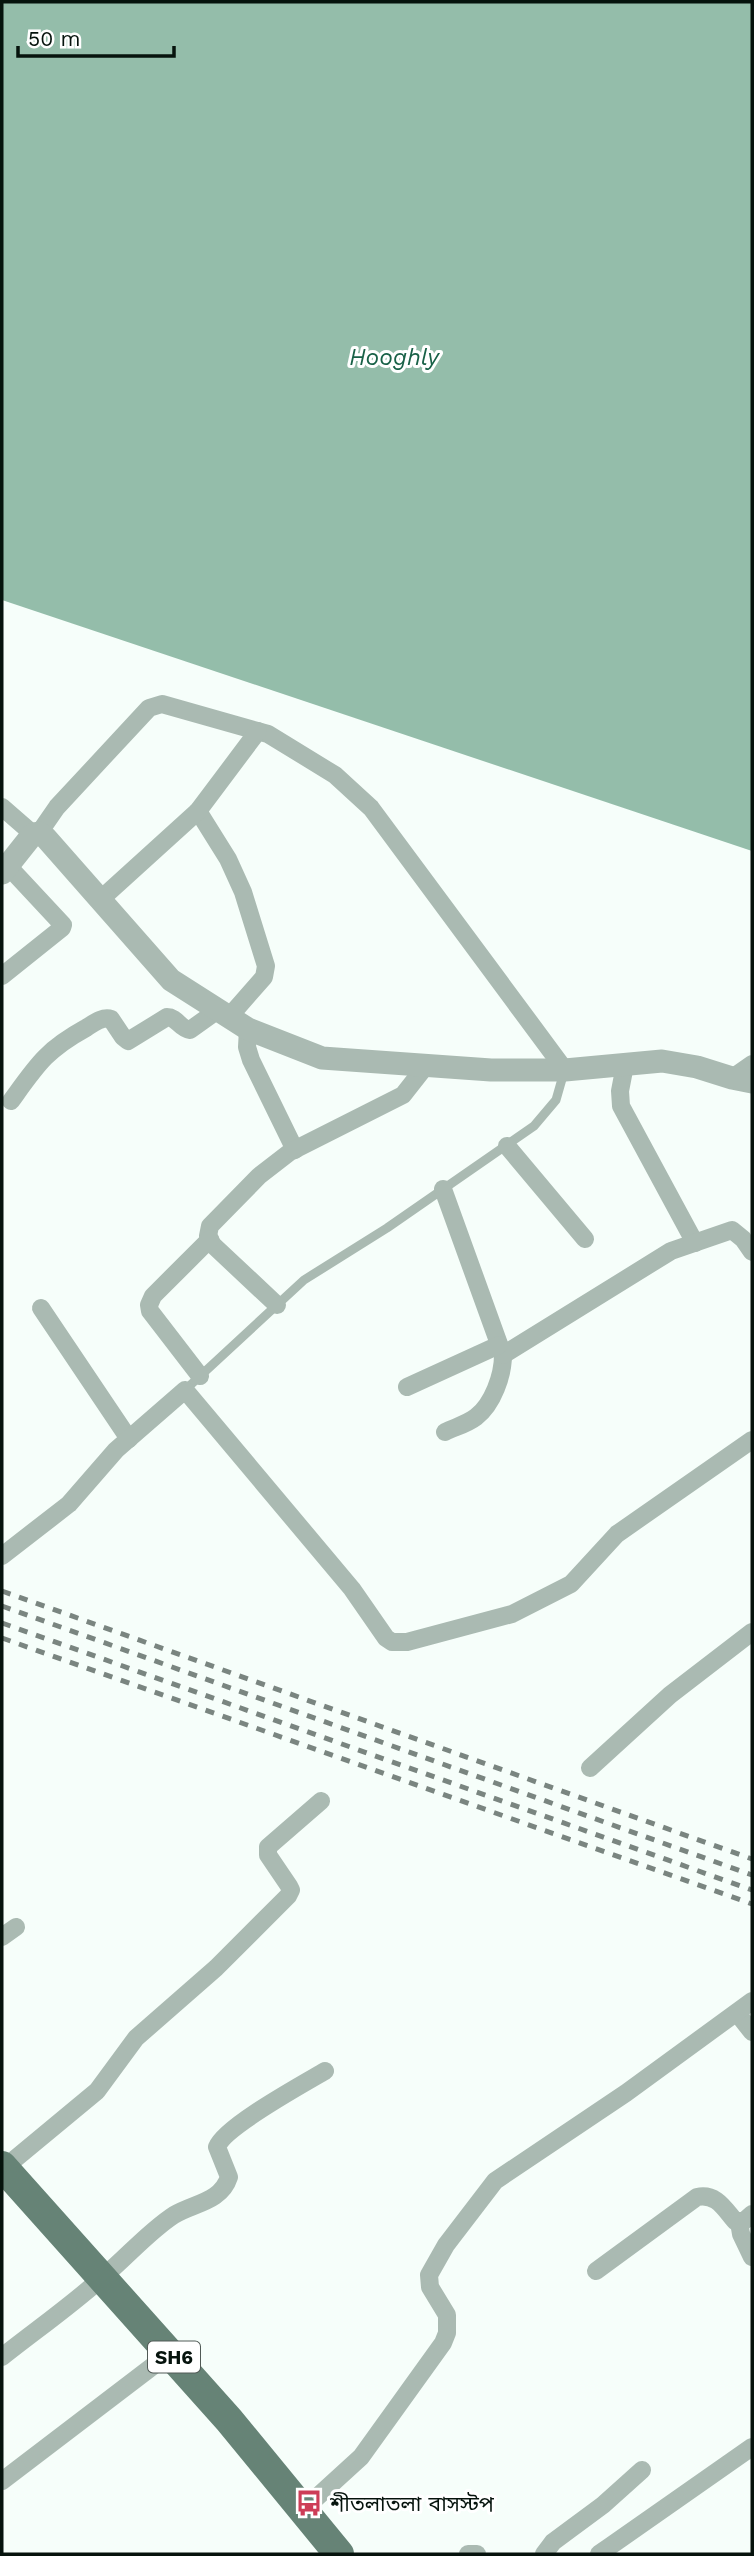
<svg xmlns="http://www.w3.org/2000/svg" width="754" height="2556" font-family="'Work Sans','Noto Sans Bengali',sans-serif">
<style>
.water{fill:#94bdaa}
.lines{fill:none;stroke-linecap:round;stroke-linejoin:round}
.service{stroke:#aabab2;stroke-width:9}
.minor{stroke:#aabab2;stroke-width:18}
.tertiary{stroke:#aabab2;stroke-width:23}
.primary{stroke:#668376;stroke-width:30}
.rail{stroke:#7a8580;stroke-width:5;stroke-dasharray:9 9;stroke-linecap:butt}
.labels{text-anchor:middle;dominant-baseline:central;stroke-width:6;stroke-linejoin:round;paint-order:stroke}
.shield{fill:#fff;stroke:#515a56;stroke-width:2}
.shield-label{font-size:19px;font-weight:bold;fill:#06130d}
.poi-label{font-size:21px;fill:#06130d;stroke:#fff;text-anchor:start}
.water-label{font-size:23px;font-style:italic;fill:#186147;stroke:#fff}
</style>
<rect width="100%" height="100%" fill="#f6fefa"/>
<polygon class="water" points="2,2 752,2 752,851 2,600"/>
<g class="lines">
<polyline class="service" points="185,1390 304,1280 387,1228 534,1126 556,1100 564,1072"/>
<g class="minor">
<polyline points="2,807 33,834"/>
<polyline points="198,811 228,859 243,892 266,966 264,977 229,1017"/>
<polyline points="39,833 57,807 149,708 162,704 268,734 335,775 371,808 565,1070"/>
<polyline points="101,899 198,811 258,731"/>
<polyline points="2,976 62,928 63,925 8,866"/>
<polyline points="248,1029 247,1047 251,1060 295,1150"/>
<polyline points="625,1065 620,1091 621,1106 695,1243"/>
<polyline points="732,1078 752,1064"/>
<path d="M11,1101C37,1065 46,1050 86,1028C94,1023 103,1016 111,1019L123,1037L128,1041L167,1017C177,1017 180,1029 190,1030L218,1010"/>
<polyline points="507,1146 585,1239"/>
<path d="M443,1189L503,1355C503,1375 493,1404 476,1417C467,1424 455,1427 445,1432"/>
<polyline points="277,1305 213,1245 208,1236 210,1226 259,1176 290,1152 403,1095 425,1067"/>
<polyline points="41,1308 129,1439"/>
<polyline points="503,1355 671,1251 732,1230 743,1239 752,1252"/>
<polyline points="200,1376 150,1311 149,1305 153,1296 210,1239"/>
<polyline points="407,1387 499,1345"/>
<polyline points="2,1556 69,1504 116,1450 185,1390 352,1589 386,1638 392,1642 407,1642 512,1614 571,1584 617,1534 752,1440"/>
<polyline points="590,1768 670,1695 752,1632"/>
<polyline points="2,1937 16,1927"/>
<polyline points="737,2013 752,2032"/>
<polyline points="4,2168 97,2091 136,2038 216,1968 288,1896 291,1890 289,1886 268,1855 268,1847 321,1801"/>
<polyline points="739,2222 741,2234 752,2257"/>
<path d="M596,2271L697,2197C716,2193 724,2208 735,2221H744L752,2214"/>
<path d="M2,2357C36,2330 72,2305 104,2276C127,2257 148,2232 174,2215C194,2203 221,2202 229,2177L217,2147C224,2127 303,2084 325,2071"/>
<polyline points="2,2481 170,2353"/>
<polyline points="304,2509 361,2457 443,2343 447,2333 447,2315 430,2287 429,2275 446,2245 495,2181 626,2093 752,2001"/>
<polyline points="468,2554 477,2554"/>
<polyline points="544,2554 553,2542 603,2505 642,2470"/>
<polyline points="599,2554 752,2447"/>
</g>
<polyline class="tertiary" points="2,873 33,834 39,833 46,838 171,980 248,1029 322,1058 491,1070 565,1070 662,1061 697,1067 732,1078 752,1082"/>
<polyline class="primary" points="2,2166 229,2420 339,2554"/>
<g class="rail">
<polyline points="2,1591 752,1859"/>
<polyline points="2,1606 752,1875"/>
<polyline points="2,1623 752,1890"/>
<polyline points="2,1638 752,1904"/>
</g>
</g>
<defs>
<g id="bus-bare" transform="scale(2.1)"><path d="M-5-6H5V4H4V6H2V4H-2V6H-4V4H-5ZM-3.5-4V0h7V-4ZM-3.5 1.2v1.5H-2V1.2ZM2 1.2v1.5H3.5V1.2Z" fill="#cd3d57" stroke="#fff" stroke-width="2.5" paint-order="stroke"/></g>
</defs>
<g fill-rule="evenodd">
<use href="#bus-bare" x="309" y="2503"/>
</g>
<g class="labels">
<rect class="shield" x="148" y="2341.5" width="52" height="31" rx="5"/>
<g class="shield-label">
<text x="174" y="2357">SH6</text>
</g>
<g class="poi-label">
<text x="330" y="2503">শীতলাতলা বাসস্টপ</text>
</g>
<g class="water-label">
<text x="394" y="357">Hooghly</text>
</g>
</g>
<rect width="754" height="2556" fill="none" stroke="#06130d" stroke-width="7"/>
<path d="M18 46v10h156v-10" fill="none" stroke="#06130d" stroke-width="3.5"/>
<text x="28" y="46" font-size="21" fill="#06130d" stroke="#ffffff" stroke-width="5" paint-order="stroke">50 m</text>
</svg>
